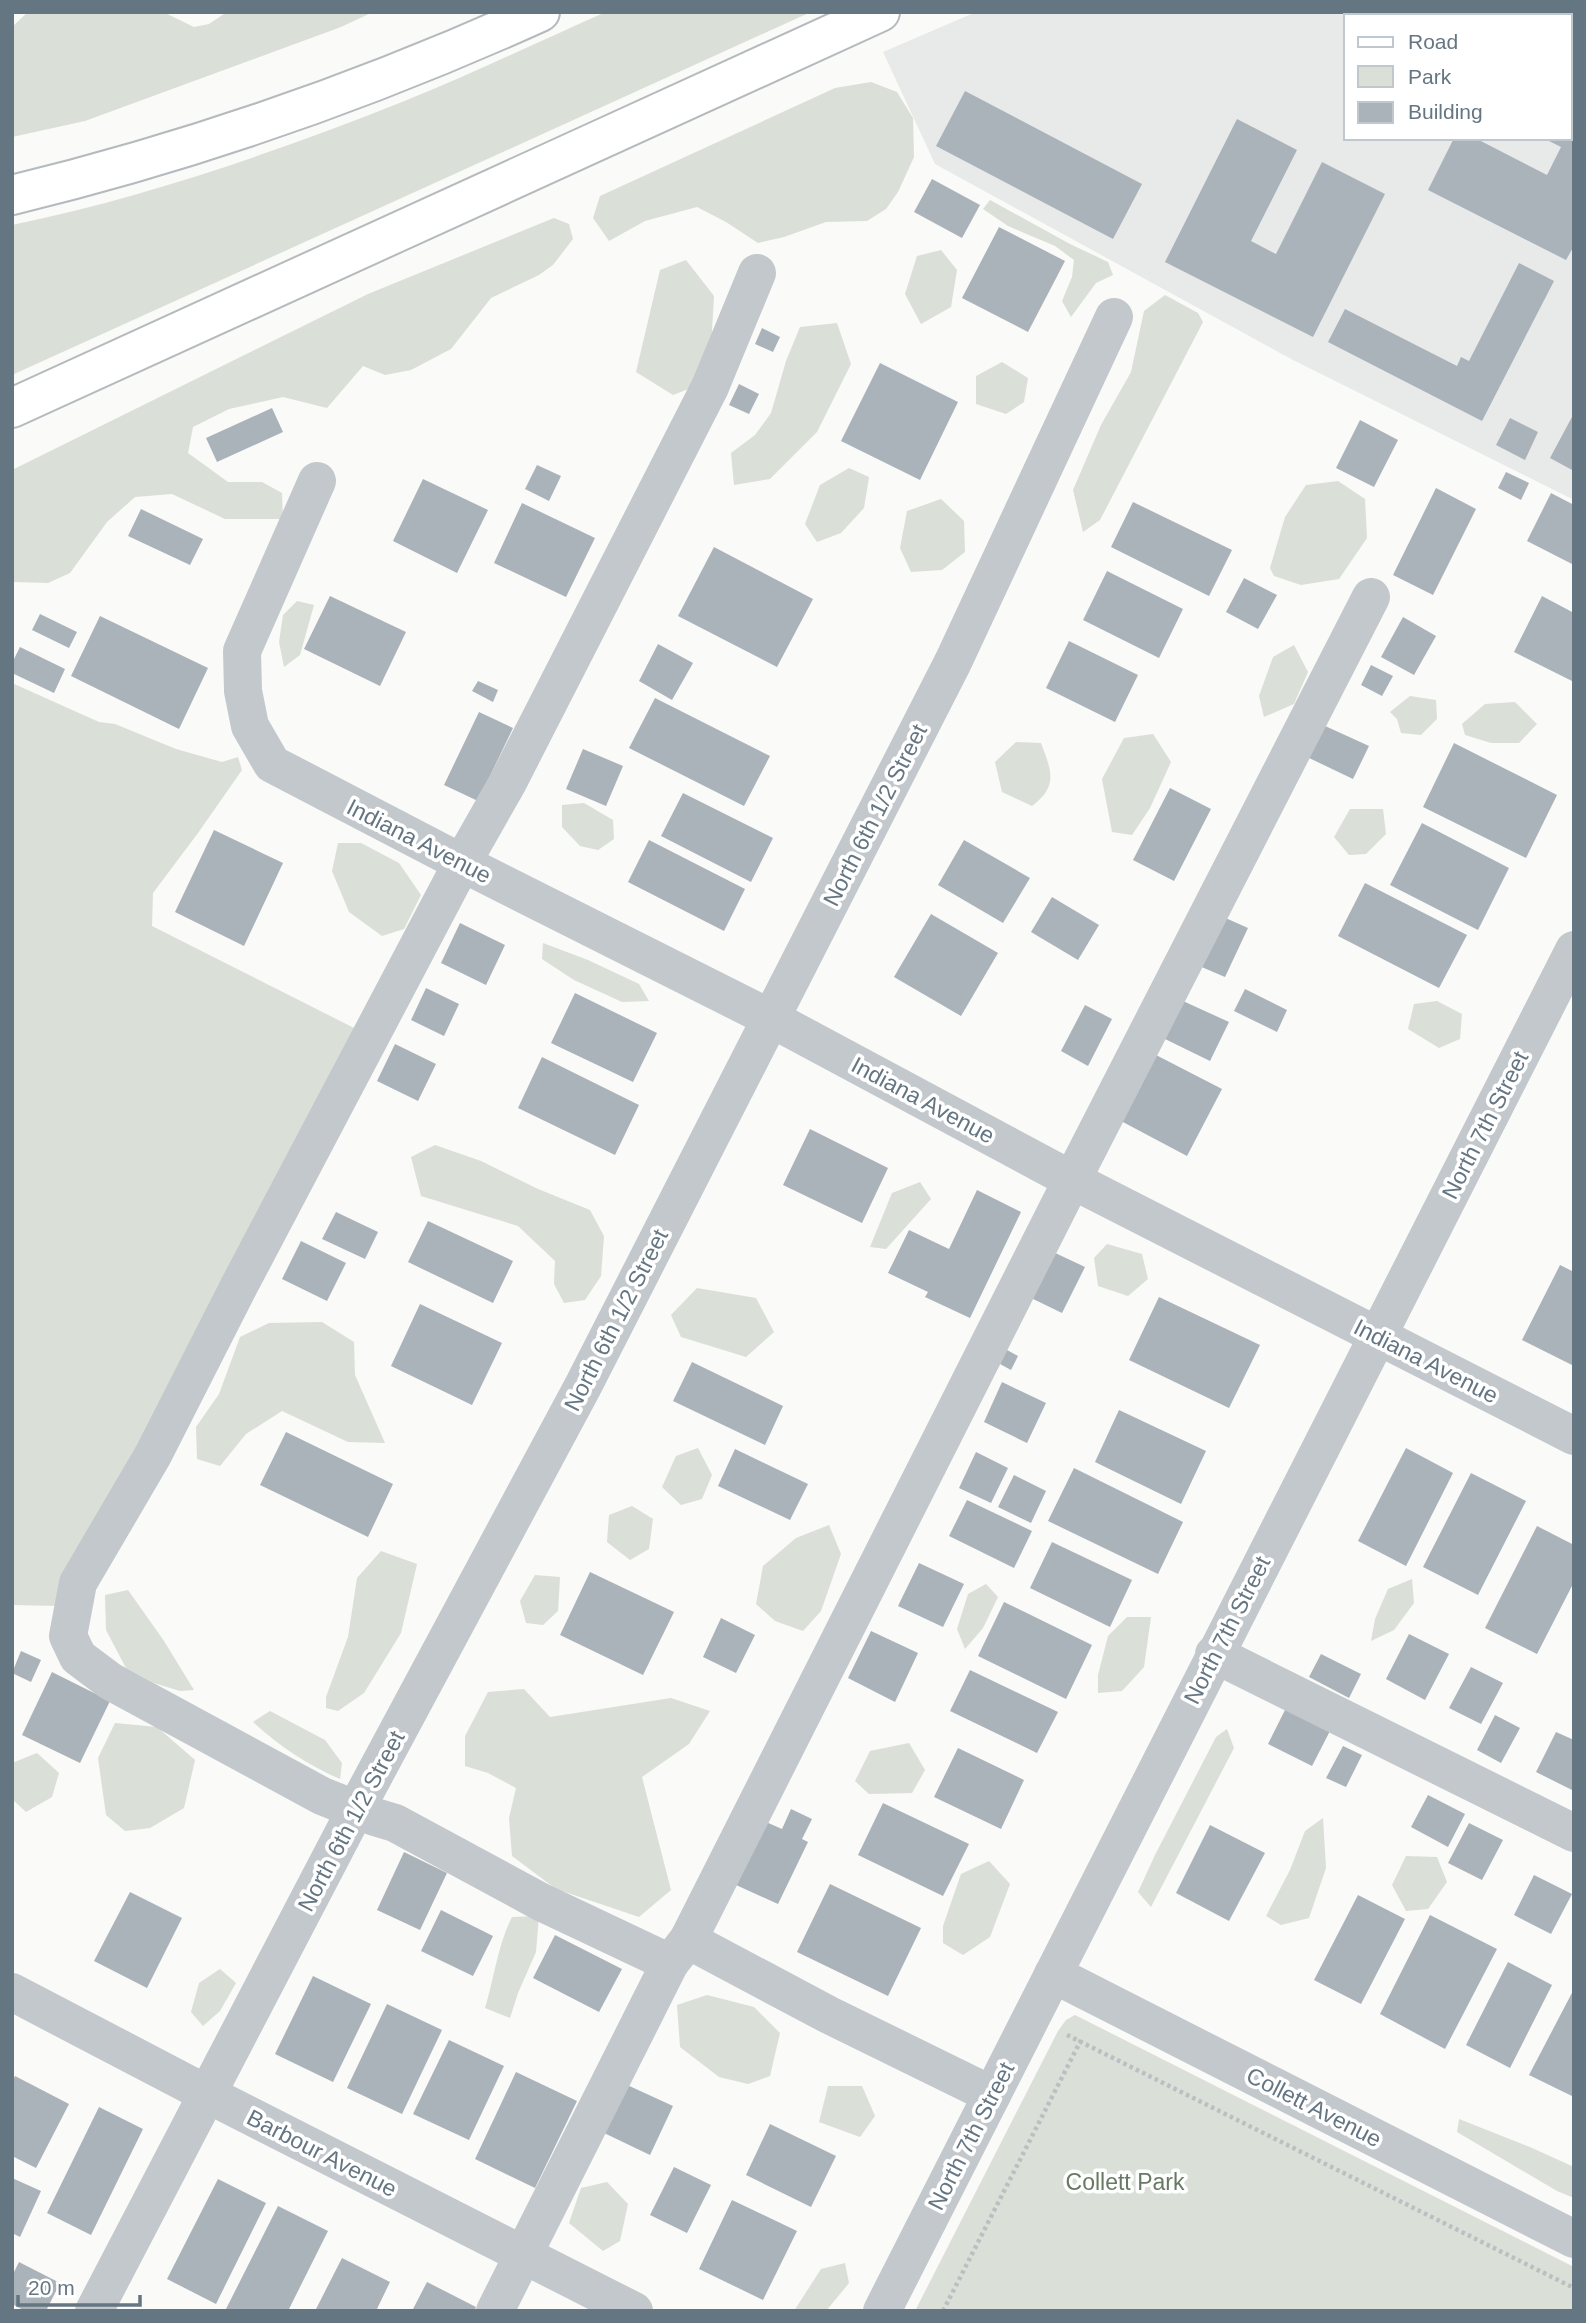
<svg xmlns="http://www.w3.org/2000/svg" width="1586" height="2323" font-family="Arial,sans-serif">
<style>
.built{fill:#e8e9e9;fill-rule:evenodd}
.green{fill:#dadfd7}
.building{fill:#aab3b9}
.lines{fill:none;stroke-linecap:round;stroke-linejoin:round}
.major-casing{stroke:#b5babe;stroke-width:42}
.path{stroke:#bbbfc2;stroke-width:4.5;stroke-dasharray:3.5 3.5;stroke-linecap:butt}
.minor{stroke:#c3c8cc;stroke-width:38}
.major{stroke:#fff;stroke-width:38}
.labels{text-anchor:middle;dominant-baseline:central;stroke-width:7;stroke-linejoin:round;paint-order:stroke}
.street-label{font-size:23px;fill:#657683;stroke:#fff}
.park-label{font-size:23px;fill:#687a64;stroke:#fff}
</style>
<rect width="100%" height="100%" fill="#fafaf8"/>
<path class="built" d="M976,12H1574V500L1293,360L935,164L883,52ZM1346,16H1570V138H1346Z"/>
<g class="green">
<polygon points="28,12 163,12 194,27 209,24 227,12 373,12 341,27 85,121 12,137 12,27"/>
<path d="M606,12H811L12,375V225C147,197 279,151 407,100C474,73 540,41 606,12Z"/>
<polygon points="871,82 897,92 913,118 914,157 898,192 886,209 867,221 826,222 784,237 758,243 726,222 697,207 645,221 609,241 593,218 600,196 835,88"/>
<polygon points="990,200 1070,244 1108,262 1113,275 1096,283 1071,317 1062,301 1072,277 1074,260 1055,246 1008,226 983,209"/>
<polygon points="554,218 569,224 573,239 553,265 539,275 491,298 451,349 411,370 385,375 363,366 327,408 283,397 229,409 193,427 188,453 228,482 262,482 282,493 283,519 225,519 172,494 135,497 107,522 70,573 48,583 14,582 12,470 368,294"/>
<polygon points="941,250 957,270 951,307 921,324 905,294 917,256"/>
<polygon points="686,260 714,296 711,348 699,385 673,395 636,372 660,270"/>
<polygon points="1165,295 1198,313 1203,322 1100,520 1083,532 1073,490 1101,425 1131,372 1144,311"/>
<polygon points="837,323 851,364 817,432 770,479 734,485 731,453 755,435 771,413 786,361 800,327"/>
<polygon points="1002,362 1028,378 1024,402 1006,414 976,404 976,376"/>
<polygon points="849,468 869,477 864,508 841,533 817,542 805,524 820,485"/>
<polygon points="1338,481 1365,499 1367,538 1339,579 1301,585 1274,576 1270,568 1285,517 1306,485"/>
<polygon points="941,499 964,521 965,552 942,570 911,572 900,548 907,511"/>
<polygon points="297,601 314,605 300,655 284,667 279,642 283,615"/>
<polygon points="1294,645 1308,672 1294,704 1264,717 1259,696 1273,657"/>
<polygon points="12,683 99,722 115,724 176,749 222,762 238,757 242,770 198,833 153,893 152,926 364,1033 60,1606 12,1605"/>
<polygon points="1410,696 1436,700 1437,719 1421,735 1401,733 1397,719 1390,712"/>
<polygon points="1515,702 1537,724 1519,743 1491,743 1465,735 1462,724 1485,704"/>
<polygon points="1153,734 1171,762 1150,808 1132,835 1112,832 1102,779 1124,738"/>
<path d="M1016,742L1041,743C1051,770 1059,786 1032,806L1002,792L995,762Z"/>
<polygon points="584,803 613,820 614,839 598,850 580,846 562,827 562,805"/>
<polygon points="1350,809 1383,809 1386,834 1366,854 1349,855 1334,837"/>
<polygon points="338,843 361,843 399,863 421,895 404,929 382,936 349,912 332,871"/>
<polygon points="543,943 588,960 639,984 649,1001 622,1002 574,980 542,959"/>
<polygon points="1437,1001 1462,1014 1460,1039 1439,1048 1408,1029 1414,1004"/>
<polygon points="435,1145 481,1161 538,1189 590,1210 604,1236 601,1276 585,1300 564,1303 554,1284 555,1261 518,1226 421,1196 411,1157"/>
<polygon points="920,1182 931,1199 886,1249 870,1247 892,1193"/>
<polygon points="1107,1244 1142,1254 1148,1279 1128,1296 1098,1286 1094,1258"/>
<polygon points="697,1288 756,1298 774,1332 746,1357 681,1337 671,1315"/>
<polygon points="322,1322 354,1342 355,1375 385,1443 348,1442 282,1411 246,1434 220,1466 197,1459 196,1427 219,1394 240,1337 269,1323"/>
<polygon points="698,1448 712,1475 702,1499 681,1505 662,1487 676,1456"/>
<polygon points="632,1506 653,1519 649,1549 630,1560 607,1542 609,1515"/>
<polygon points="829,1525 841,1554 821,1611 803,1631 775,1621 756,1604 763,1566 796,1538"/>
<polygon points="381,1551 417,1564 401,1633 364,1693 338,1711 326,1708 326,1697 348,1637 357,1578"/>
<polygon points="535,1575 560,1577 558,1611 543,1625 526,1623 520,1601"/>
<polygon points="1412,1579 1414,1603 1394,1630 1371,1641 1375,1619 1388,1589"/>
<polygon points="986,1584 998,1597 983,1628 965,1649 957,1629 968,1594"/>
<polygon points="128,1590 164,1641 194,1690 180,1691 154,1683 126,1668 106,1630 105,1595"/>
<polygon points="1127,1617 1151,1617 1144,1667 1122,1691 1098,1693 1098,1675 1108,1636"/>
<polygon points="524,1689 550,1717 671,1698 710,1711 689,1744 642,1777 671,1890 639,1917 556,1889 512,1856 509,1818 516,1788 488,1773 465,1766 465,1736 488,1692"/>
<path d="M270,1711L325,1740L342,1763L340,1779C308,1765 279,1746 253,1722Z"/>
<polygon points="115,1723 157,1727 195,1760 184,1808 150,1828 125,1831 106,1815 98,1758"/>
<polygon points="1227,1729 1234,1748 1151,1907 1138,1892 1155,1855 1216,1737"/>
<polygon points="909,1743 925,1770 912,1793 869,1794 855,1781 870,1751"/>
<polygon points="37,1753 59,1773 52,1797 26,1812 12,1799 12,1763"/>
<polygon points="1323,1818 1326,1868 1309,1918 1281,1925 1266,1916 1290,1870 1305,1831"/>
<polygon points="1406,1856 1437,1857 1447,1882 1428,1909 1406,1911 1392,1885"/>
<polygon points="989,1861 1010,1884 990,1937 963,1955 943,1943 943,1926 961,1874"/>
<path d="M539,1916L536,1952L518,1993L510,2018L485,2008C494,1979 498,1944 512,1917Z"/>
<polygon points="220,1969 236,1983 220,2011 203,2026 191,2012 199,1983"/>
<polygon points="707,1995 754,2007 780,2033 770,2076 748,2084 719,2077 680,2047 677,2005"/>
<polygon points="1075,2015 1574,2267 1574,2311 915,2311 1058,2031 1066,2020"/>
<polygon points="828,2086 862,2086 875,2116 860,2137 819,2122"/>
<polygon points="1459,2119 1530,2147 1574,2167 1574,2198 1557,2191 1457,2132"/>
<polygon points="607,2182 628,2204 620,2241 603,2251 569,2223 581,2188"/>
<polygon points="845,2263 849,2283 826,2311 794,2311 821,2269"/>
</g>
<g class="building">
<polygon points="1570,80 1574,82 1574,246 1566,260 1428,190 1454,138 1475,138 1547,175 1561,147 1543,138 1570,138"/>
<polygon points="965,91 1142,184 1113,239 936,146"/>
<polygon points="1237,119 1297,150 1251,241 1276,254 1322,162 1385,194 1313,337 1165,262"/>
<polygon points="932,179 980,205 962,238 914,212"/>
<polygon points="999,227 1065,261 1028,332 962,298"/>
<polygon points="1519,263 1554,281 1482,421 1328,342 1345,309 1457,366 1461,357 1469,361"/>
<polygon points="762,328 780,337 773,352 755,344"/>
<polygon points="880,363 958,402 920,480 841,441"/>
<polygon points="739,384 759,394 749,414 729,405"/>
<polygon points="272,408 283,432 217,462 206,438"/>
<polygon points="1572,417 1574,418 1574,471 1550,458"/>
<polygon points="1510,418 1538,432 1525,460 1496,445"/>
<polygon points="1360,420 1398,440 1374,487 1336,468"/>
<polygon points="537,465 561,476 549,501 525,489"/>
<polygon points="1506,472 1529,483 1521,500 1498,488"/>
<polygon points="423,479 488,510 457,573 393,541"/>
<polygon points="1436,488 1476,509 1433,595 1393,575"/>
<polygon points="1551,493 1574,505 1574,565 1527,541"/>
<polygon points="1133,502 1232,550 1209,596 1111,547"/>
<polygon points="522,503 595,538 566,597 494,563"/>
<polygon points="141,509 203,539 190,565 128,536"/>
<polygon points="714,547 813,599 777,667 678,616"/>
<polygon points="1107,571 1183,609 1159,658 1083,620"/>
<polygon points="1244,578 1277,595 1258,629 1226,612"/>
<polygon points="330,596 406,632 380,686 304,649"/>
<polygon points="1542,596 1574,613 1574,682 1514,652"/>
<polygon points="40,614 77,632 69,648 32,630"/>
<polygon points="100,616 208,668 179,729 71,676"/>
<polygon points="1403,617 1436,636 1414,675 1381,657"/>
<polygon points="1069,641 1138,675 1115,722 1046,688"/>
<polygon points="658,644 693,663 672,700 639,681"/>
<polygon points="20,647 65,669 54,693 12,673 12,663"/>
<polygon points="1371,665 1393,676 1382,696 1361,685"/>
<polygon points="478,681 498,690 493,702 472,691"/>
<polygon points="655,698 770,756 744,806 629,748"/>
<polygon points="479,712 513,728 478,801 444,785"/>
<polygon points="1323,725 1369,746 1353,779 1307,757"/>
<polygon points="1454,743 1557,795 1526,858 1423,807"/>
<polygon points="583,749 623,766 606,806 566,789"/>
<polygon points="1170,788 1211,809 1174,881 1133,860"/>
<polygon points="683,793 773,838 751,882 661,836"/>
<polygon points="1422,823 1509,868 1478,930 1390,885"/>
<polygon points="214,830 283,863 244,946 175,912"/>
<polygon points="649,840 745,889 724,931 628,882"/>
<polygon points="964,840 1030,878 1003,923 938,885"/>
<polygon points="1365,883 1467,935 1439,988 1338,936"/>
<polygon points="1052,897 1099,925 1078,960 1031,932"/>
<polygon points="931,914 998,953 961,1016 894,977"/>
<polygon points="1221,916 1248,928 1225,977 1197,965"/>
<polygon points="460,923 505,945 486,985 441,963"/>
<polygon points="426,988 459,1004 444,1036 411,1020"/>
<polygon points="1245,989 1287,1010 1277,1032 1234,1011"/>
<polygon points="575,993 657,1033 633,1082 551,1043"/>
<polygon points="1183,1001 1229,1022 1210,1061 1165,1039"/>
<polygon points="1085,1005 1112,1019 1088,1066 1061,1051"/>
<polygon points="395,1044 436,1064 418,1101 377,1081"/>
<polygon points="1156,1055 1222,1089 1187,1156 1121,1121"/>
<polygon points="542,1057 639,1105 615,1155 518,1108"/>
<polygon points="810,1129 888,1168 862,1223 783,1185"/>
<polygon points="977,1190 1021,1212 970,1318 925,1297 928,1292 888,1273 909,1230 949,1249"/>
<polygon points="336,1212 378,1232 365,1259 322,1239"/>
<polygon points="428,1221 513,1261 493,1303 408,1262"/>
<polygon points="301,1241 346,1263 327,1301 282,1279"/>
<polygon points="1051,1251 1085,1267 1062,1313 1029,1297"/>
<polygon points="1560,1265 1574,1272 1574,1366 1522,1340"/>
<polygon points="1159,1297 1260,1345 1229,1408 1129,1360"/>
<polygon points="420,1304 502,1343 472,1405 391,1366"/>
<polygon points="1007,1350 1018,1356 1011,1370 1000,1364"/>
<polygon points="692,1362 783,1406 765,1445 673,1401"/>
<polygon points="1002,1382 1046,1403 1027,1443 984,1422"/>
<polygon points="1119,1410 1206,1451 1181,1504 1095,1462"/>
<polygon points="286,1432 393,1484 368,1537 260,1485"/>
<polygon points="1406,1448 1453,1473 1406,1566 1358,1541"/>
<polygon points="735,1449 808,1484 790,1520 718,1486"/>
<polygon points="976,1452 1008,1468 991,1503 959,1488"/>
<polygon points="1074,1468 1183,1522 1158,1574 1048,1521"/>
<polygon points="1471,1473 1526,1501 1478,1595 1423,1567"/>
<polygon points="1014,1475 1046,1491 1031,1523 998,1507"/>
<polygon points="967,1500 1032,1531 1014,1568 949,1536"/>
<polygon points="1537,1526 1574,1545 1574,1582 1537,1654 1485,1628"/>
<polygon points="1052,1542 1132,1580 1110,1627 1030,1588"/>
<polygon points="919,1563 964,1584 943,1627 898,1606"/>
<polygon points="590,1572 674,1612 643,1675 560,1635"/>
<polygon points="1004,1602 1092,1645 1066,1699 978,1656"/>
<polygon points="721,1618 755,1635 736,1673 703,1657"/>
<polygon points="871,1631 918,1653 895,1702 848,1678"/>
<polygon points="1409,1634 1449,1654 1425,1700 1386,1679"/>
<polygon points="21,1651 41,1660 31,1682 12,1673"/>
<polygon points="1321,1654 1361,1674 1349,1698 1309,1677"/>
<polygon points="1471,1667 1503,1683 1481,1724 1449,1708"/>
<polygon points="970,1670 1058,1712 1037,1753 950,1711"/>
<polygon points="52,1672 110,1701 80,1763 22,1735"/>
<polygon points="1287,1706 1331,1729 1312,1766 1268,1744"/>
<polygon points="1495,1715 1520,1728 1501,1763 1477,1750"/>
<polygon points="1556,1732 1574,1740 1574,1791 1536,1772"/>
<polygon points="1343,1746 1362,1755 1346,1787 1326,1778"/>
<polygon points="958,1748 1024,1780 1001,1829 934,1797"/>
<polygon points="1428,1795 1465,1814 1448,1847 1411,1827"/>
<polygon points="883,1803 969,1844 943,1896 858,1855"/>
<polygon points="791,1809 812,1819 802,1839 808,1842 778,1904 736,1885 766,1822 782,1829"/>
<polygon points="1469,1823 1503,1840 1482,1880 1448,1863"/>
<polygon points="1210,1825 1265,1853 1229,1921 1176,1893"/>
<polygon points="404,1852 447,1873 420,1930 377,1910"/>
<polygon points="1534,1875 1572,1894 1551,1934 1514,1915"/>
<polygon points="830,1884 921,1928 888,1996 797,1952"/>
<polygon points="130,1892 182,1918 147,1988 94,1961"/>
<polygon points="1358,1895 1405,1919 1361,2004 1314,1980"/>
<polygon points="441,1910 493,1936 473,1976 421,1951"/>
<polygon points="1430,1915 1497,1949 1445,2049 1380,2014"/>
<polygon points="555,1935 622,1969 599,2012 533,1978"/>
<polygon points="1508,1962 1552,1985 1510,2068 1466,2045"/>
<polygon points="313,1976 371,2004 333,2082 275,2054"/>
<polygon points="1574,1989 1574,2097 1529,2075"/>
<polygon points="387,2004 442,2030 402,2114 347,2088"/>
<polygon points="449,2040 504,2066 469,2140 413,2114"/>
<polygon points="516,2072 577,2101 535,2188 475,2159"/>
<polygon points="15,2076 69,2104 36,2168 12,2156 12,2082"/>
<polygon points="625,2084 673,2106 650,2155 602,2132"/>
<polygon points="99,2107 143,2129 91,2235 47,2213"/>
<polygon points="770,2124 836,2156 811,2207 746,2175"/>
<polygon points="674,2167 711,2185 687,2233 650,2215"/>
<polygon points="12,2178 41,2191 20,2237 12,2233"/>
<polygon points="218,2179 266,2203 216,2304 167,2279"/>
<polygon points="732,2200 797,2231 763,2300 699,2269"/>
<polygon points="278,2206 328,2231 288,2311 230,2311 226,2309"/>
<polygon points="342,2258 390,2282 376,2311 315,2311"/>
<polygon points="19,2262 60,2283 46,2311 25,2311 12,2304 12,2276"/>
<polygon points="427,2282 476,2307 474,2311 412,2311"/>
</g>
<g class="lines">
<g class="major-casing">
<g id="major">
<path d="M12,195C194,151 370,89 540,12"/>
<polyline points="12,408 880,12"/>
</g>
</g>
<g class="path">
<polyline points="1067,2035 1574,2288"/>
<polyline points="943,2311 1081,2040"/>
</g>
<g class="minor">
<polyline points="317,481 242,651 243,691 250,726 272,764 462,863 770,1018 1072,1180 1574,1436"/>
<polyline points="1214,1654 1574,1833"/>
<polyline points="688,1940 829,2015 992,2095"/>
<polyline points="670,1963 541,1902 395,1823 375,1817 322,1796 110,1681 78,1657 68,1636 78,1583 153,1455 239,1286 462,863 508,782 710,387 757,273"/>
<polyline points="1053,1974 1574,2239"/>
<polyline points="12,1992 207,2094 634,2311"/>
<polyline points="94,2311 356,1809 583,1386 953,662 1114,317"/>
<polyline points="495,2311 670,1963 688,1940 1072,1180 1371,597"/>
<polyline points="882,2311 1574,950"/>
</g>
<use href="#major" class="major"/>
</g>
<g class="labels">
<g class="street-label">
<text transform="translate(875 815) rotate(-63)">North 6th 1/2 Street</text>
<text transform="translate(419 841) rotate(27)">Indiana Avenue</text>
<text transform="translate(923 1100) rotate(28)">Indiana Avenue</text>
<text transform="translate(1485 1125) rotate(-63)">North 7th Street</text>
<text transform="translate(616 1320) rotate(-63)">North 6th 1/2 Street</text>
<text transform="translate(1426 1361) rotate(27)">Indiana Avenue</text>
<text transform="translate(1227 1630) rotate(-63)">North 7th Street</text>
<text transform="translate(351 1821) rotate(-62)">North 6th 1/2 Street</text>
<text transform="translate(1314 2107) rotate(27)">Collett Avenue</text>
<text transform="translate(971 2136) rotate(-63)">North 7th Street</text>
<text transform="translate(322 2153) rotate(27)">Barbour Avenue</text>
</g>
<g class="park-label">
<text x="1125" y="2182">Collett Park</text>
</g>
</g>
<rect width="1586" height="2323" fill="none" stroke="#657683" stroke-width="28"/>
<rect x="1344" y="14" width="228" height="126" fill="#ffffff" stroke="#c1c8cd" stroke-width="2"/>
<rect x="1358" y="37" width="35" height="10" fill="#ffffff" stroke="#c1c8cd" stroke-width="2"/>
<text x="1408" y="49" font-size="21" fill="#657683">Road</text>
<rect x="1358" y="66" width="35" height="21" fill="#dadfd7" stroke="#c1c8cd" stroke-width="2"/>
<text x="1408" y="84" font-size="21" fill="#657683">Park</text>
<rect x="1358" y="102" width="35" height="21" fill="#aab3b9" stroke="#c1c8cd" stroke-width="2"/>
<text x="1408" y="119" font-size="21" fill="#657683">Building</text>
<path d="M18 2295v10h122v-10" fill="none" stroke="#657683" stroke-width="3.5"/>
<text x="28" y="2295" font-size="21" fill="#657683" stroke="#ffffff" stroke-width="5" paint-order="stroke">20 m</text>
</svg>
